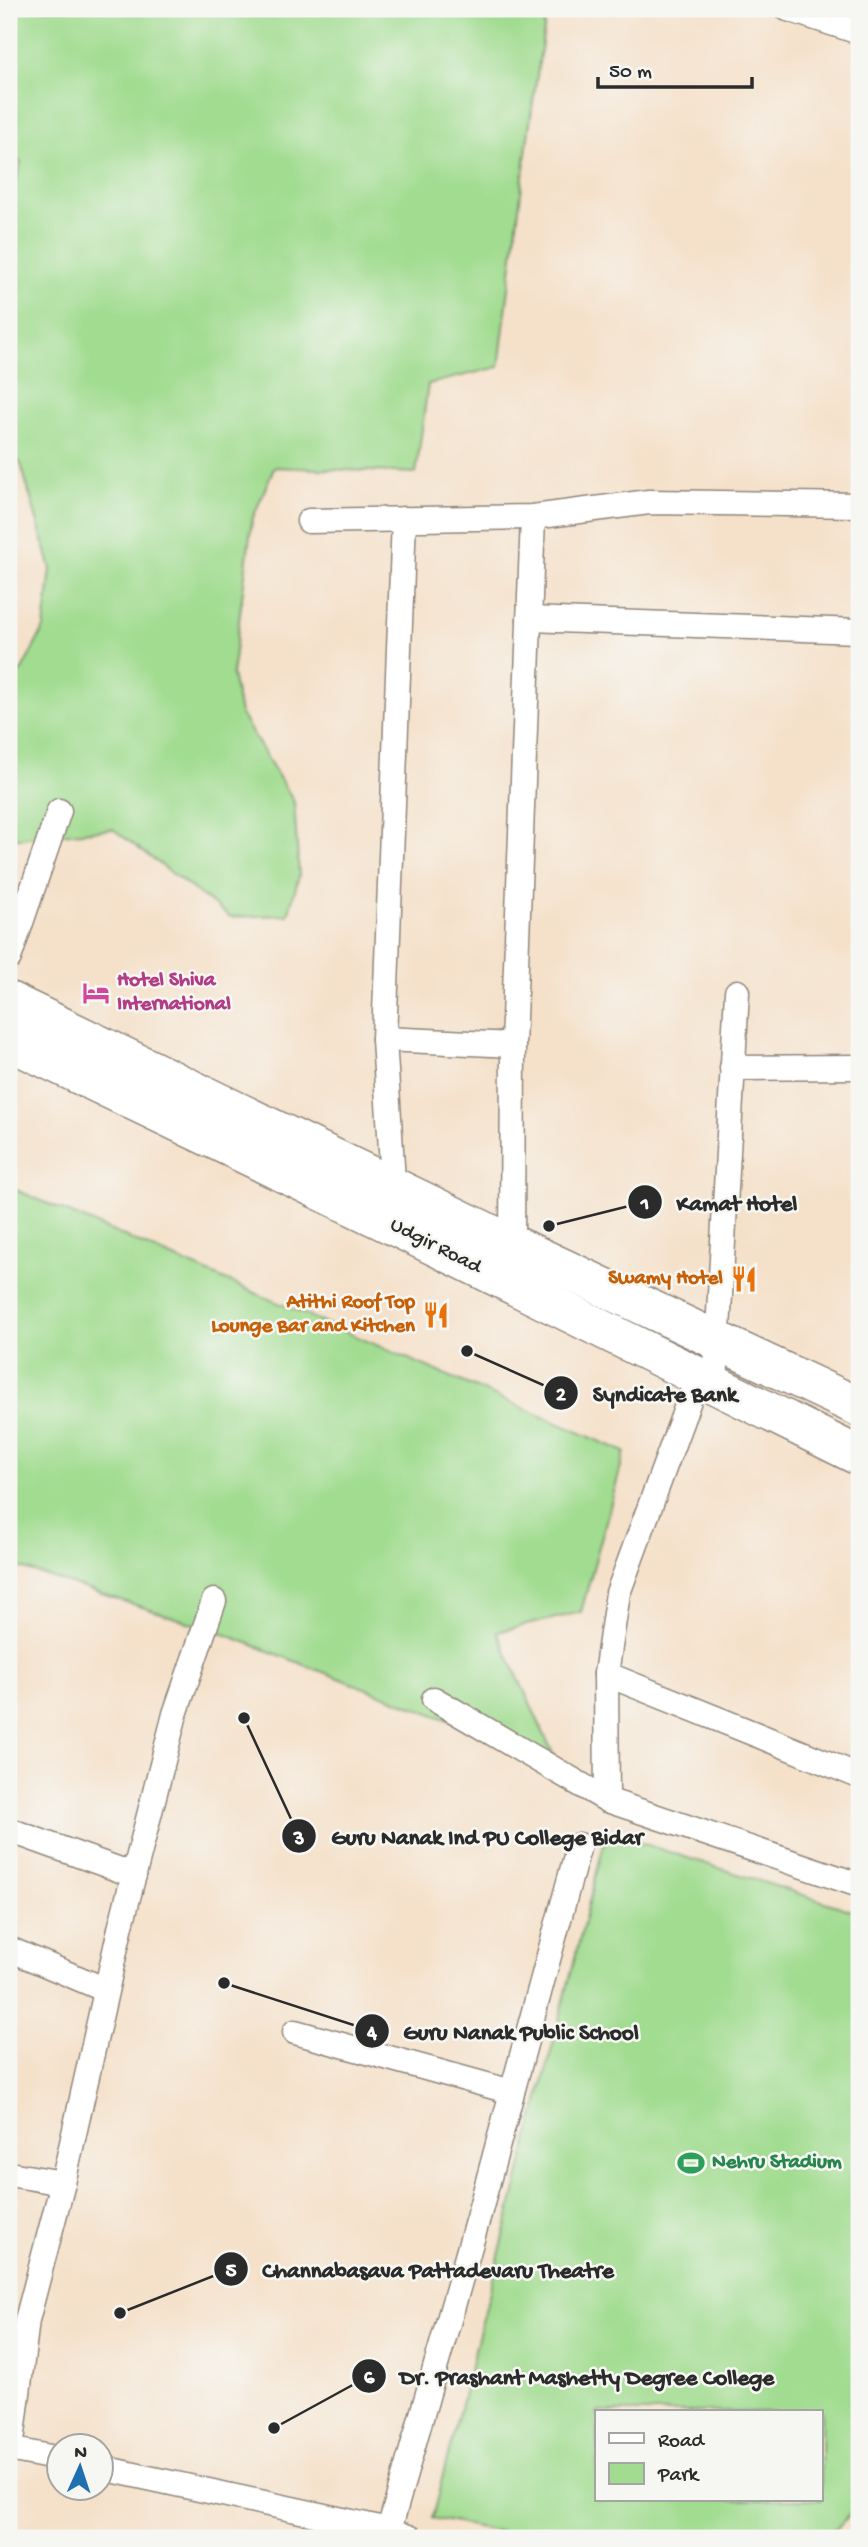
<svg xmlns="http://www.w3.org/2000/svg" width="868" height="2547" font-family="'Gochi Hand',sans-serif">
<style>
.green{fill:#a1dc90;stroke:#66845e;stroke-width:2;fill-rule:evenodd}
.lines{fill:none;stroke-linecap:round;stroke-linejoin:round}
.street-casing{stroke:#90867a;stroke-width:27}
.highway-casing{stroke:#90867a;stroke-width:41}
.street{stroke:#fff;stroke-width:24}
.highway{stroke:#fff;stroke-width:38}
.labels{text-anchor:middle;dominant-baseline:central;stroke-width:5;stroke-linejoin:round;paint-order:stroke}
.hotel-label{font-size:21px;font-weight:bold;fill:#b23c85;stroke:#f6f6f2;text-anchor:start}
.street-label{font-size:21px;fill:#2b2b2b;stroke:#f6f6f2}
.food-label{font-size:21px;font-weight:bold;fill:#c56008;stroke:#f6f6f2;text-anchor:end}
.leisure-label{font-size:21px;font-weight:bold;fill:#27864d;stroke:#f6f6f2;text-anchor:start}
.leader{fill:none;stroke:#2b2b2b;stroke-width:2.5}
.callout-dot{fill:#2b2b2b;stroke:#f6f6f2;stroke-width:2.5}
.mark-label{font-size:21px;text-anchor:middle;font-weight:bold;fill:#fff}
.callout-label{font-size:23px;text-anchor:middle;font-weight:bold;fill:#2b2b2b;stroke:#f6f6f2;stroke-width:5;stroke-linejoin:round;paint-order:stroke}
</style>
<rect width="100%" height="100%" fill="#f6f6f2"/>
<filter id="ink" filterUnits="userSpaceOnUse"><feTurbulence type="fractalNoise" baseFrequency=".0143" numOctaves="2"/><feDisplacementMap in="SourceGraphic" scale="14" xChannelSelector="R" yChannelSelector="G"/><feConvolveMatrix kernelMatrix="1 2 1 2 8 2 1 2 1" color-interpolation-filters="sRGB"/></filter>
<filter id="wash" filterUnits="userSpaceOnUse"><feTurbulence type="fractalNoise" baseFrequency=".00686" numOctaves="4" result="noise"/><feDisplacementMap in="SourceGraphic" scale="28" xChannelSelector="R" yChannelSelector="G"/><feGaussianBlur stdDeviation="1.57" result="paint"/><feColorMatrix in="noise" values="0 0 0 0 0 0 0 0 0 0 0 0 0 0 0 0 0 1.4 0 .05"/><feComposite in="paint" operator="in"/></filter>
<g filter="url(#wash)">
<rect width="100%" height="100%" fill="#f5e1ca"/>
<g class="green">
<polygon points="9,9 547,9 529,129 499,367 428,384 416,473 274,467 252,520 232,675 240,713 294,802 299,876 288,915 230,917 113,829 9,839 9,679 22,670 44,628 51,569 21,464 9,452 9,209 21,162 9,158"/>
<polygon points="9,1187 625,1452 581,1612 497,1632 557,1762 219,1632 9,1564"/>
<path d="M607,1832L859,1913V2505L827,2538H531L432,2518ZM597,2412H821V2500H597Z"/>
</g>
</g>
<g filter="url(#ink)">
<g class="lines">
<g class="street-casing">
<g id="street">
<polyline points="788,9 859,32"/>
<polyline points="309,521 533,517 649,502 859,505"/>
<polyline points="529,619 859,631"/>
<polyline points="9,958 59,811"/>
<polyline points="384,1039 513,1045 512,1244"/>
<polyline points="513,1045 533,517"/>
<polyline points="732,1068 859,1067"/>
<polyline points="394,1197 384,1039 404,519"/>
<polyline points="715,1384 737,992"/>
<polyline points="606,1674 859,1776"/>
<polyline points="434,1699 607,1800 859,1885"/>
<polyline points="607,1800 606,1674 618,1593 698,1376"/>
<polyline points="9,1830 134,1875"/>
<polyline points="9,1949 106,1990"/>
<polyline points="295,2032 512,2092"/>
<polyline points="9,2174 63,2183"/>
<polyline points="9,2449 60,2459"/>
<polyline points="11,2450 27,2320 63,2183 120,1929 175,1714 214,1601"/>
<polyline points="102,2468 389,2530 411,2538"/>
<polyline points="389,2530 478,2218 579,1845"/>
</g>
</g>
<g class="highway-casing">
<g id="highway">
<polyline points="9,1001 512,1244 859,1407"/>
<polyline points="9,1041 394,1226 859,1456"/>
</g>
</g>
<use href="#street" class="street"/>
<use href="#highway" class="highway"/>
</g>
</g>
<defs>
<g id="hotel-bare" transform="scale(2.1)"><path d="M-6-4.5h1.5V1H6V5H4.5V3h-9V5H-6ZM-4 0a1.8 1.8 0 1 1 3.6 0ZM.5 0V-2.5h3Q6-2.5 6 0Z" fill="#d1479c" stroke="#f6f6f2" stroke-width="2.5" paint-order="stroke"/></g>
<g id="restaurant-bare" transform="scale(2.1)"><path d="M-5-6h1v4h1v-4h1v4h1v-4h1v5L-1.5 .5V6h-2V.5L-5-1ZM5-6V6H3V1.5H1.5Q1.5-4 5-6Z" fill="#e8710a" stroke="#f6f6f2" stroke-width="2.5" paint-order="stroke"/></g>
<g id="stadium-bare" transform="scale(2.1)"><path d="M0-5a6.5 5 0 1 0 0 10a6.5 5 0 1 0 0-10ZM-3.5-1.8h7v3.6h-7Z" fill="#2e9e5b" stroke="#f6f6f2" stroke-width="2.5" paint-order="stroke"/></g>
</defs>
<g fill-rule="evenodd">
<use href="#hotel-bare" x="96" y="993"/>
<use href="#restaurant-bare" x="744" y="1279"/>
<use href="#restaurant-bare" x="436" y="1315"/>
<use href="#stadium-bare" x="691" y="2163"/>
</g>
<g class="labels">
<g class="hotel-label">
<text x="117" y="981">Hotel Shiva<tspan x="117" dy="24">International</tspan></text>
</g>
<g class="street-label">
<text transform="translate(435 1247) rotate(27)">Udgir Road</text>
</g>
<g class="food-label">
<text x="723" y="1279">Swamy Hotel</text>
<text x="415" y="1303">Atithi Roof Top<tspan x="415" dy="24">Lounge Bar and Kitchen</tspan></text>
</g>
<g class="leisure-label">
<text x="712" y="2163">Nehru Stadium</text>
</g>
</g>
<path class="leader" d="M549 1226L645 1202M467 1351L561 1393M244 1718L299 1836M224 1983L372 2031M120 2313L231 2269M274 2428L369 2376"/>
<g class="callout-dot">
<circle cx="549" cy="1226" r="7"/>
<circle cx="467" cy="1351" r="7"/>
<circle cx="244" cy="1718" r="7"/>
<circle cx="224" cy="1983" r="7"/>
<circle cx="120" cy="2313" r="7"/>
<circle cx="274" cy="2428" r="7"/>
<circle cx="645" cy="1202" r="18"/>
<circle cx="561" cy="1393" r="18"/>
<circle cx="299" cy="1836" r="18"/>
<circle cx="372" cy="2031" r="18"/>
<circle cx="231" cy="2269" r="18"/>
<circle cx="369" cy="2376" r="18"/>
</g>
<g class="mark-label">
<text x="645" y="1209">1</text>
<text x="561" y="1400">2</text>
<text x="299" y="1844">3</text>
<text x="372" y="2038">4</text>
<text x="231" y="2276">5</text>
<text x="369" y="2383">6</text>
</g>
<g class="callout-label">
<text x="737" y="1210">Kamat Hotel</text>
<text x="665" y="1401">Syndicate Bank</text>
<text x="487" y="1844">Guru Nanak Ind PU College Bidar</text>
<text x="521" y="2039">Guru Nanak Public School</text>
<text x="438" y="2277">Channabasava Pattadevaru Theatre</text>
<text x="587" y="2384">Dr. Prashant Mashetty Degree College</text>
</g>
<rect width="868" height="2547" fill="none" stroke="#f6f6f2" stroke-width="35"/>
<rect x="595" y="2410" width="228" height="91" fill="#f6f6f2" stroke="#a5a5a2" stroke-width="2"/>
<rect x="609" y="2433" width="35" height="10" fill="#ffffff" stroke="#a5a5a2" stroke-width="2"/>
<text x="658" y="2446" font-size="21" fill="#2b2b2b">Road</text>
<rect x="609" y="2463" width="35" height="21" fill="#a1dc90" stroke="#a5a5a2" stroke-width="2"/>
<text x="658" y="2480" font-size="21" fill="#2b2b2b">Park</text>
<g transform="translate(80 2467) rotate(3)"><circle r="33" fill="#f6f6f2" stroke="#a5a5a2" stroke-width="2"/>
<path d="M0-5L12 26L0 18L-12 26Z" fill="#1f6fb2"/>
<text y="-10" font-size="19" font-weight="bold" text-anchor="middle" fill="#2b2b2b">N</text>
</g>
<path d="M598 77v10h154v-10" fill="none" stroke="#2b2b2b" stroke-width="3.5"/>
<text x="609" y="77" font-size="21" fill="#2b2b2b" stroke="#f6f6f2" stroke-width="5" paint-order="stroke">50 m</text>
</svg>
